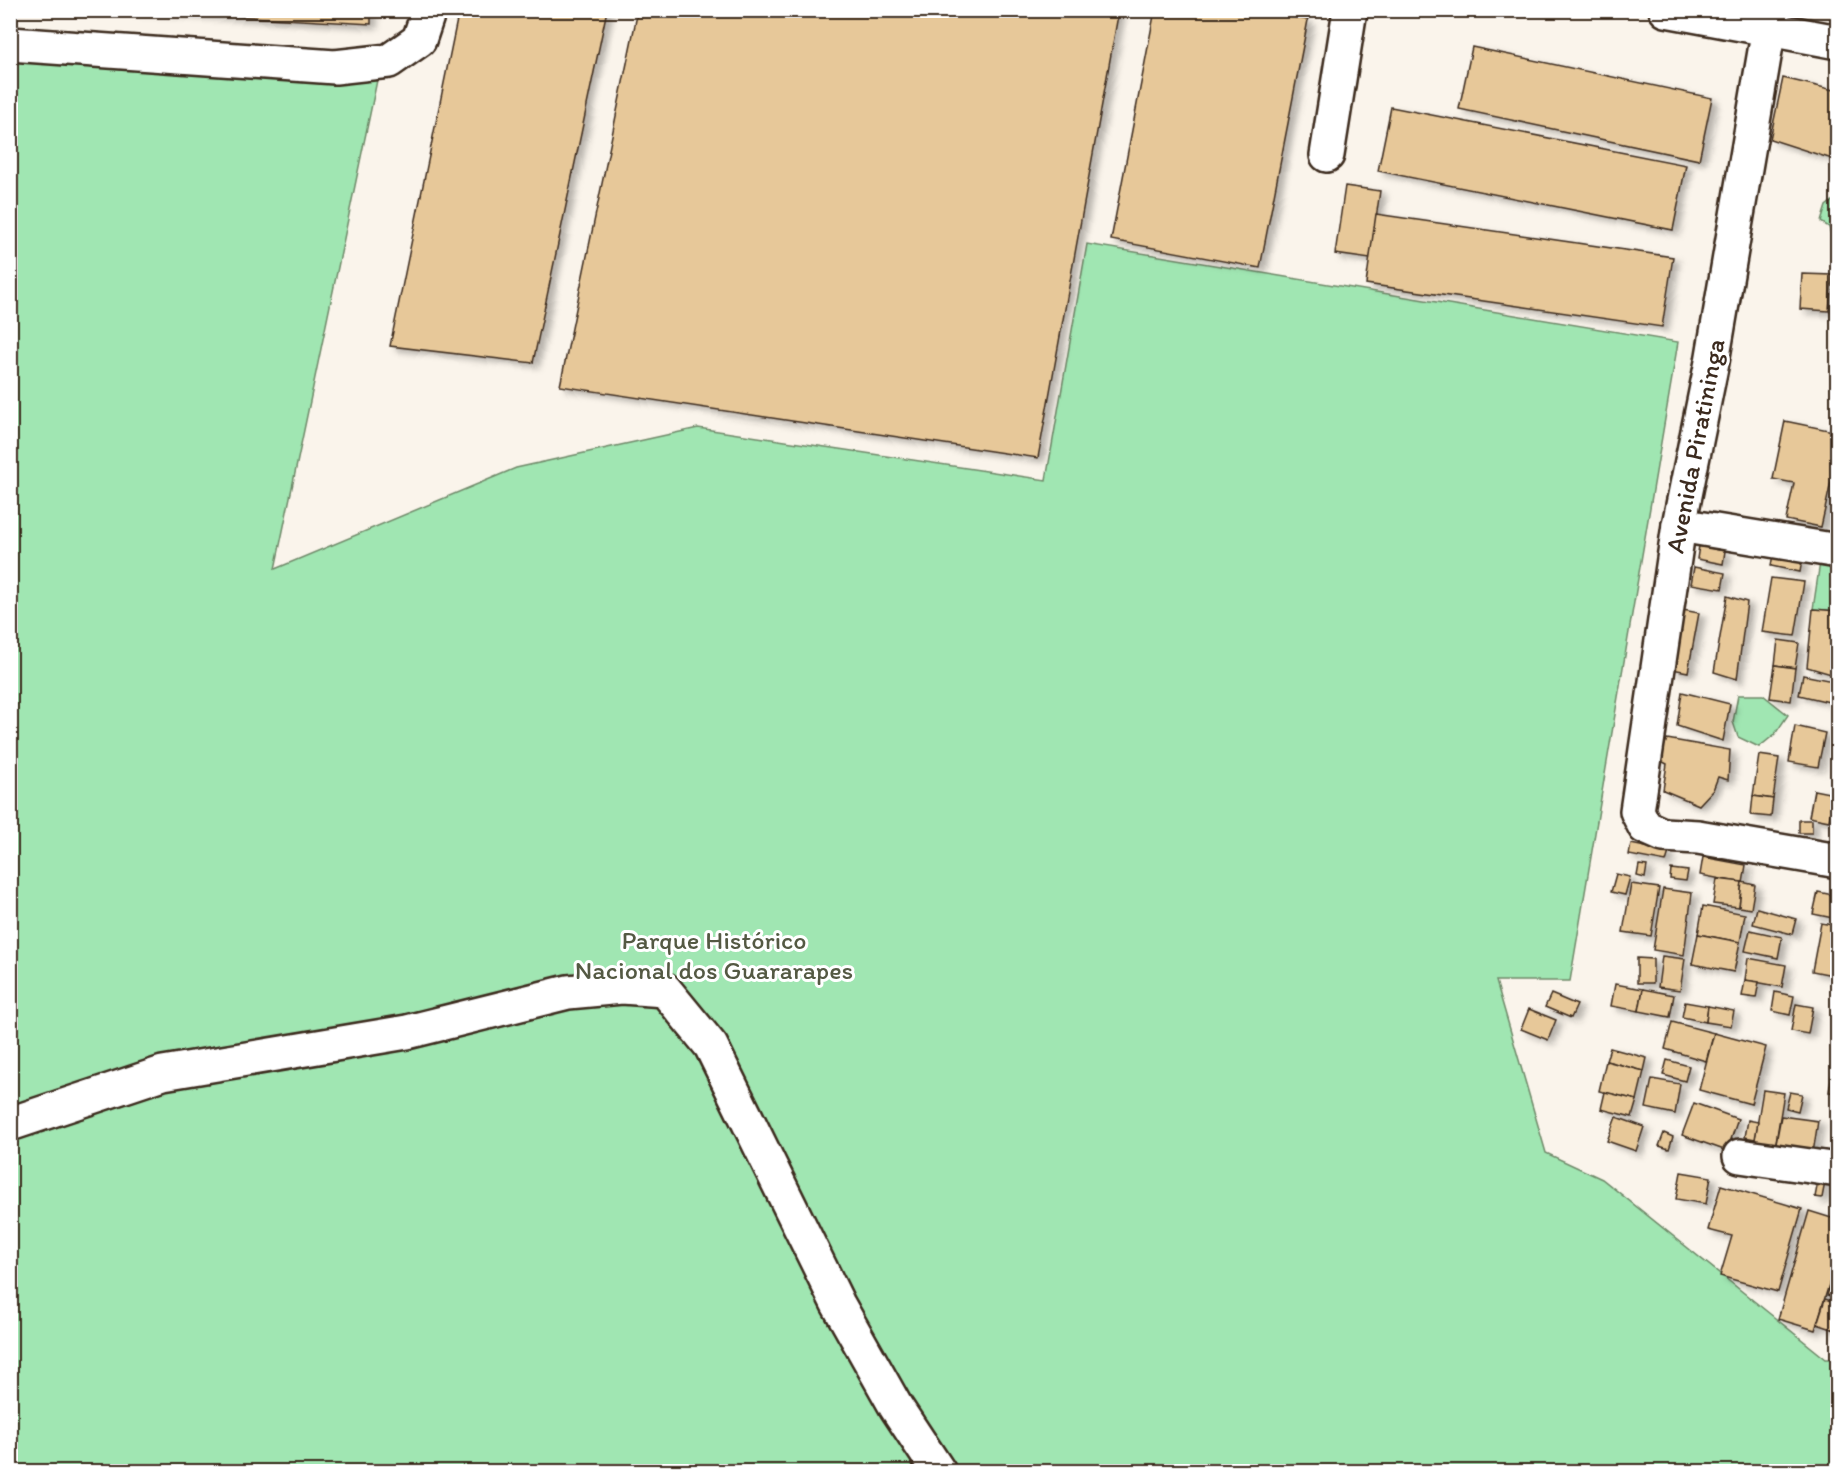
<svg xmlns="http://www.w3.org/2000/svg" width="1848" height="1482" font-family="Itim,sans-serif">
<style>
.green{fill:#a0e6b2;stroke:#6e8868;stroke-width:1.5}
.building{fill:#e7c899;stroke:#3b2a1e;stroke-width:1.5;filter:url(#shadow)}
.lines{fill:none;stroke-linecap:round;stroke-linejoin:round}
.minor-casing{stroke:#3b2a1e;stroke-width:38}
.minor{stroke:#fff;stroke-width:33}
.labels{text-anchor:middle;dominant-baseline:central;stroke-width:6;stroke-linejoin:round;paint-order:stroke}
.street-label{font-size:26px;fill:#3b2a1e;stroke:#fff}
.park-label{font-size:26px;fill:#545943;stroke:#fff}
</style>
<defs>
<filter id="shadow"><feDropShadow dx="6" dy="4" stdDeviation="3" flood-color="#0004"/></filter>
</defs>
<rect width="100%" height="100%" fill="#faf4eb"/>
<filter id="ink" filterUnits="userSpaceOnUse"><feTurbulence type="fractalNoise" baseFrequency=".0167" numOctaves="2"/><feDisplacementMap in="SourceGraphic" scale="12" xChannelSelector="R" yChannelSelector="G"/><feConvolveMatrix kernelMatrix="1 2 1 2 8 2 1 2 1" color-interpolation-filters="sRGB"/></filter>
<g filter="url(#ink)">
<g class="green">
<polygon points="10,47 380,66 275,569 516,468 698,428 1046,480 1087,244 1678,342 1570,981 1496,981 1546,1153 1602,1179 1826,1359 1837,1359 1837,1471 11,1471"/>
<polygon points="1837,197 1837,258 1829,227 1821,222 1826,206"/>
<polygon points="1822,549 1837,552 1837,611 1813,609"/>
<polygon points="1738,695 1763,695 1788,715 1775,734 1759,747 1738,737 1733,722"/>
</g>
<g class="building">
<polygon points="127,10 371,10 371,24"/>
<polygon points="459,10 607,10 533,363 390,346"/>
<polygon points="638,10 1119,10 1038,458 560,386"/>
<polygon points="1155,10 1259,10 1308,20 1260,268 1111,240"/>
<polygon points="1472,47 1712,98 1699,160 1459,109"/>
<polygon points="1783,78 1838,91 1832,159 1770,139"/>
<polygon points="1391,107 1686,165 1673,230 1378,171"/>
<polygon points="1345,186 1380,191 1370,259 1335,254"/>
<polygon points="1376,214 1673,257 1662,327 1366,284"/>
<polygon points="1802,274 1832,275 1829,311 1800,309"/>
<polygon points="1785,421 1838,432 1838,451 1821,527 1786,520 1794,483 1773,479"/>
<polygon points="1699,546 1725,551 1723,564 1697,559"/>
<polygon points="1773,554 1802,560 1800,572 1771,566"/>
<polygon points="1694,567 1725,573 1722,589 1691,584"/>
<polygon points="1771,578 1804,582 1795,636 1762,632"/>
<polygon points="1727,596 1747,602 1737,679 1714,672"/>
<polygon points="1813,609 1838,611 1838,676 1807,667"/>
<polygon points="1683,610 1699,613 1688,672 1672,669"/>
<polygon points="1778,640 1799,643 1795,668 1775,665"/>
<polygon points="1775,665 1795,668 1791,701 1770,698"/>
<polygon points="1803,675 1838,682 1838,704 1799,695"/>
<polygon points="1682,692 1730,704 1723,741 1677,726"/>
<polygon points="1795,726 1825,733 1818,767 1789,762"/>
<polygon points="1667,739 1730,750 1728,780 1718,777 1713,790 1699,805 1663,790 1667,764 1659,760"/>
<polygon points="1759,755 1779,758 1773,799 1753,796"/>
<polygon points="1814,790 1834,794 1829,821 1809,817"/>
<polygon points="1753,796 1773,799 1771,817 1751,815"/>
<rect x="1799" y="820" width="13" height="13"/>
<polygon points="1631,844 1669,852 1666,862 1629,855"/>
<polygon points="1703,857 1746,865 1743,883 1700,875"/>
<polygon points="1639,865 1647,866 1645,878 1637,876"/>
<polygon points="1671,869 1688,871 1686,881 1670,879"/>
<polygon points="1616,874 1630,877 1625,895 1611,892"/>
<polygon points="1717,879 1742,882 1739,907 1713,904"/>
<polygon points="1742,882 1755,885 1751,909 1739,907"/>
<polygon points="1631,884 1659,888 1651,936 1623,932"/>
<polygon points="1663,889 1692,893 1684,955 1653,950"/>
<polygon points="1818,892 1838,896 1838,919 1813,914"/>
<polygon points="1703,906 1745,914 1740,942 1698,934"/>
<polygon points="1757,908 1796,919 1792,934 1753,924"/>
<polygon points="1821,923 1838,926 1838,976 1812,971"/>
<polygon points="1750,930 1782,937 1778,958 1745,951"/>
<polygon points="1698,934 1740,942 1734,972 1692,964"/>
<polygon points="1662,956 1685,959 1680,990 1658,987"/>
<polygon points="1637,958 1653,959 1653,983 1637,983"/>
<polygon points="1748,958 1786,965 1782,987 1745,980"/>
<polygon points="1745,980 1759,982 1756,998 1742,996"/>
<polygon points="1615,984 1643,989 1639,1011 1611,1006"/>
<polygon points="1643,989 1674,995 1670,1017 1639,1011"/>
<polygon points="1775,992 1794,996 1790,1015 1772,1011"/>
<polygon points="1551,994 1577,1005 1571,1018 1545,1007"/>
<polygon points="1685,1002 1708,1006 1706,1022 1682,1017"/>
<polygon points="1796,1004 1813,1007 1808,1034 1791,1031"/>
<polygon points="1708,1006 1734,1011 1731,1026 1706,1022"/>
<polygon points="1529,1009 1556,1020 1548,1040 1521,1029"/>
<polygon points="1672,1022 1714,1033 1706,1061 1665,1049"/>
<polygon points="1714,1033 1766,1047 1751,1104 1699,1090"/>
<polygon points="1610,1048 1647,1058 1644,1071 1606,1061"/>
<polygon points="1667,1060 1689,1066 1685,1081 1663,1075"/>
<polygon points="1834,1060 1838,1061 1838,1093 1829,1092"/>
<polygon points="1606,1061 1644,1071 1637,1100 1599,1091"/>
<polygon points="1652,1079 1680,1084 1675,1114 1646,1108"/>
<polygon points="1763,1090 1784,1093 1775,1148 1754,1144"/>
<polygon points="1605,1092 1637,1100 1632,1117 1601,1109"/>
<polygon points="1790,1092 1802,1094 1798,1111 1786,1108"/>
<polygon points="1694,1103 1738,1119 1727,1151 1682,1135"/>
<polygon points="1781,1116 1818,1121 1813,1153 1775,1148"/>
<polygon points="1616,1117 1644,1127 1636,1151 1607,1141"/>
<polygon points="1748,1120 1758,1122 1755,1139 1745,1137"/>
<polygon points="1664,1133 1673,1137 1669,1149 1659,1146"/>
<polygon points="1681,1172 1711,1177 1706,1204 1676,1199"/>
<polygon points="1819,1176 1826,1177 1822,1198 1815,1197"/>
<polygon points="1721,1185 1802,1209 1778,1292 1720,1276 1732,1236 1708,1230"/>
<polygon points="1809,1211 1838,1220 1838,1255 1815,1330 1778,1319"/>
<polygon points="1838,1255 1838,1298 1827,1295"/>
<polygon points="1825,1299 1838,1303 1838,1331 1817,1324"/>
</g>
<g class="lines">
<g class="minor-casing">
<g id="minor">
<polyline points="1666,10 1838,42"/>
<polyline points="1772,10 1712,362 1679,525 1637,811 1645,827 1663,835 1698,837 1838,861"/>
<polyline points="10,44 335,67 389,61 419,40 429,10"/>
<polyline points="1327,155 1350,10"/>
<polyline points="1679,525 1838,551"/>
<polyline points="10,1124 163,1073 407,1032 568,992 622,987 665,990 711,1046 838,1304 896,1407 939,1472"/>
<polyline points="1740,1156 1838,1170"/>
</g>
</g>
<use href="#minor" class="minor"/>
</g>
</g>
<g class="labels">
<g class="street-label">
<text transform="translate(1695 446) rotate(-79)">Avenida Piratininga</text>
</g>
<g class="park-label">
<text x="714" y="940">Parque Histórico<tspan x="714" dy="30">Nacional dos Guararapes</tspan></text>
</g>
</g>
<rect width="1848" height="1482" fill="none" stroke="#fff" stroke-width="36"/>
<rect x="18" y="18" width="1812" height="1446" fill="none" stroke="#3b2a1e" stroke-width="2" filter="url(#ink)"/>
</svg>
